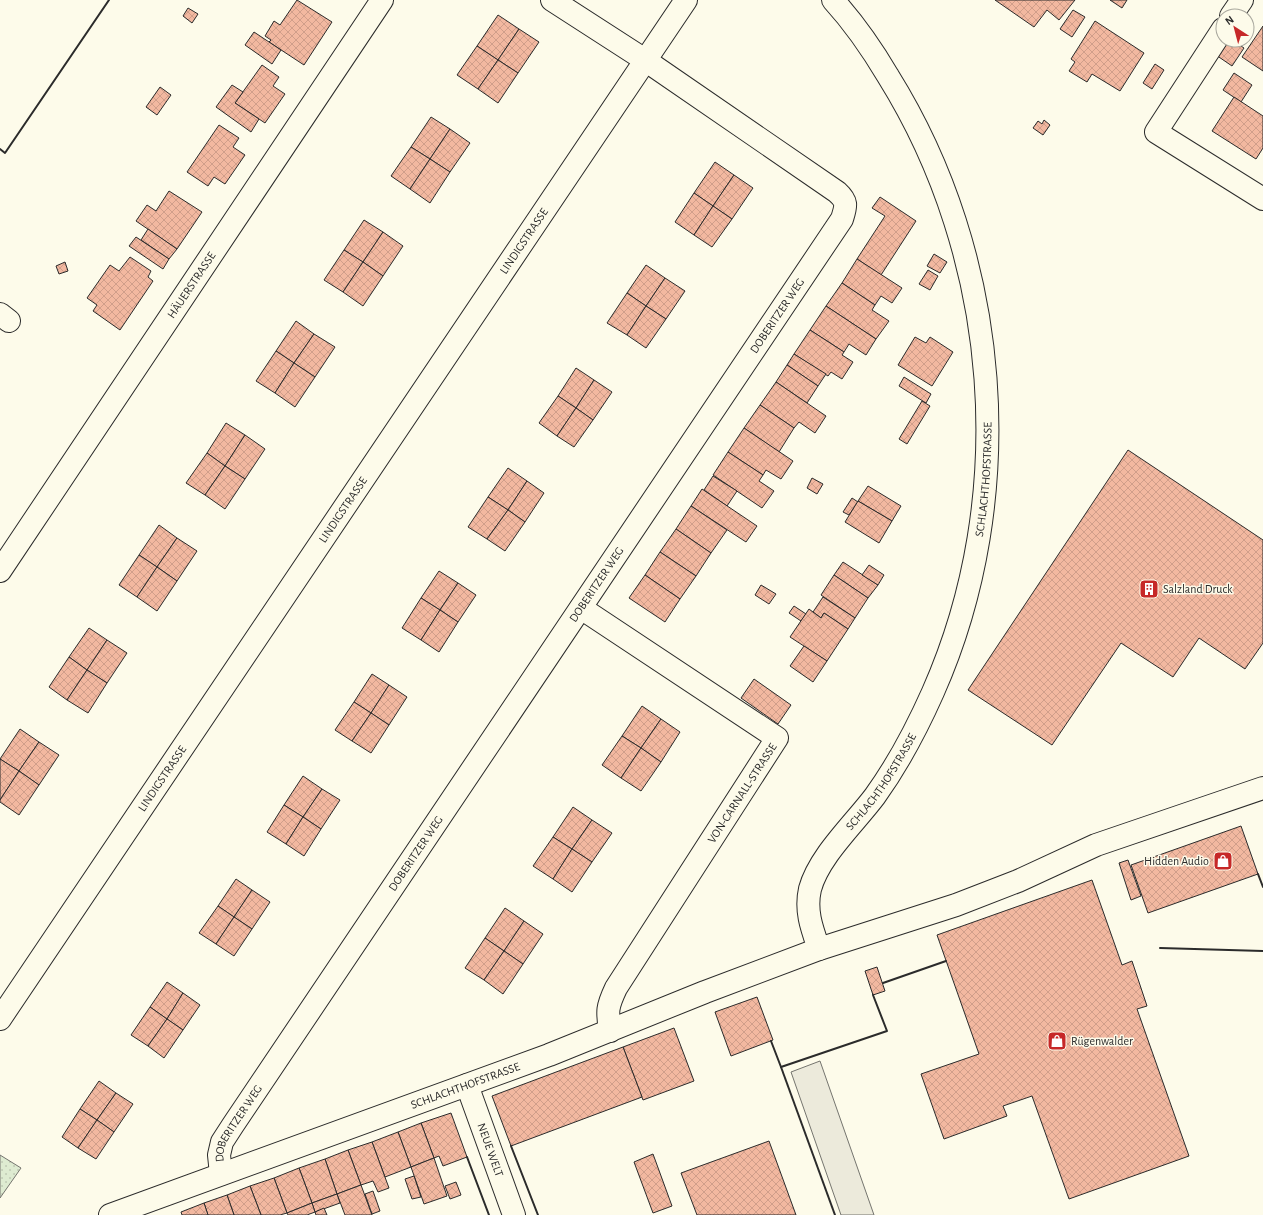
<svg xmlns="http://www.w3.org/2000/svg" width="1263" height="1215" font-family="'Alegreya Sans',sans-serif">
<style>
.grass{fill:url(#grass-dots);stroke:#74746e}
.parking{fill:#eceadb;stroke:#74746e}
.building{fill:url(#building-cross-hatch);stroke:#2b2b2b}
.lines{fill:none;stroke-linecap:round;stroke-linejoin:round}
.street-casing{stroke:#2b2b2b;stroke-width:24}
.secondary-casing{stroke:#2b2b2b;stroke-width:24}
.street{stroke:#fdfbea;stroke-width:22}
.secondary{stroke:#fdfbea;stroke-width:22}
.wall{stroke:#2b2b2b;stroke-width:2}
.labels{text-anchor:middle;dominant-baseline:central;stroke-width:3;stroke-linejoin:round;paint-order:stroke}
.street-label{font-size:12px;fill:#2b2b2b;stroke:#fdfbea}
.poi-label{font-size:12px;fill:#2b2b2b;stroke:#fdfbea;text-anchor:start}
</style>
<defs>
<pattern id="grass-dots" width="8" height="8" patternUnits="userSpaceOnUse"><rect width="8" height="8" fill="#deebd1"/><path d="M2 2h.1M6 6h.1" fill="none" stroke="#bfcab4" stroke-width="1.8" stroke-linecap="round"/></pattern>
<pattern id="building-cross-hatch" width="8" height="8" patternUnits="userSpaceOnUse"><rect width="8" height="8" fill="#f2b8a0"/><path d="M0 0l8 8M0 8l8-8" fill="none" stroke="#d09e8a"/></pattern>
</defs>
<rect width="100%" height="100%" fill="#fdfbea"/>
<polygon class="grass" points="0,1155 21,1168 0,1198"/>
<polygon class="parking" points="820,1061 874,1215 841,1215 791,1072"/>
<g class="building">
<polygon points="297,0 332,22 304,65 269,42 271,40 265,36 274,21 280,25"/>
<polygon points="995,0 1075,0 1059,20 1047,10 1034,27"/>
<polygon points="1110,0 1127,0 1122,8"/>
<polygon points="188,8 198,14 192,23 183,16"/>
<polygon points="1073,10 1085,17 1072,37 1060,29"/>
<polygon points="498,15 519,29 498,60 477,46"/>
<polygon points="1095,21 1144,53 1120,91 1092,74 1087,82 1069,71 1075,62 1071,59"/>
<polygon points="1263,26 1263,71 1242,57"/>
<polygon points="519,29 539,42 518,73 498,60"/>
<polygon points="254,32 281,50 272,64 245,45"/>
<polygon points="1226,40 1232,40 1244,48 1232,66 1216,55"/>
<polygon points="477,46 498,60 478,89 457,75"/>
<polygon points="498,60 518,73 498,103 478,89"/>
<polygon points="1155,64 1164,70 1152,89 1143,83"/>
<polygon points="262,65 279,77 273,86 285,94 265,123 235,103"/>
<polygon points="1234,73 1252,85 1241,102 1223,90"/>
<polygon points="232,85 243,92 235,103 259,119 251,132 216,107"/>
<polygon points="160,87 171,95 157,115 146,107"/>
<polygon points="1234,97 1263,116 1263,148 1256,159 1212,131"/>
<polygon points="431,117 450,129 430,159 411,147"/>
<polygon points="1044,120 1050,125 1043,135 1033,128 1038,121 1042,124"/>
<polygon points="219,125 239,138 233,147 245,155 225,184 214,177 208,186 187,172"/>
<polygon points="450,129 470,143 450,172 430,159"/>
<polygon points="411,147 430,159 410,189 391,176"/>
<polygon points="430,159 450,172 430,203 410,189"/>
<polygon points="715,162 734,175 713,206 694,193"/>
<polygon points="734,175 753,188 732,219 713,206"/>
<polygon points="169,191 202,212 177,249 136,221 147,205 156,211"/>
<polygon points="694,193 713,206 694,235 675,222"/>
<polygon points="880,197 916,221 881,275 857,259 885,216 872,208"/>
<polygon points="713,206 732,219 712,247 694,235"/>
<polygon points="364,220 383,232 363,262 344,250"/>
<polygon points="148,229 177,249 169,259 141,240"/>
<polygon points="383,232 403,246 383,276 363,262"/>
<polygon points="136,237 169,259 163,269 129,246"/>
<polygon points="344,250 363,262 343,292 324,280"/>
<polygon points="934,254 947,262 940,273 927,266"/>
<polygon points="130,257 151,271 148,277 153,281 120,330 93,311 97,305 87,298 110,265 119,271"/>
<polygon points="857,259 902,288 892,303 881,296 875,305 842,283"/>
<polygon points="65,262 68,271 59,274 56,266"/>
<polygon points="363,262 383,276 363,306 343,292"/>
<polygon points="646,265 665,278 646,306 627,293"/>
<polygon points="928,270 938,276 930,290 919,284"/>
<polygon points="665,278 685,291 666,319 646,306"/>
<polygon points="842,283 875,305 872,310 889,321 876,339 826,306"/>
<polygon points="627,293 646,306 627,335 607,323"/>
<polygon points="646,306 666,319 646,348 627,335"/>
<polygon points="826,306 876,339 866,355 849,344 844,352 810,330"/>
<polygon points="296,321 314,334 294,363 276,351"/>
<polygon points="810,330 844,352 842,355 853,362 842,379 831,372 828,376 794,354"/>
<polygon points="314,334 335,347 315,377 294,363"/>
<polygon points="915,337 926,343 930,337 953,352 932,386 898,365"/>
<polygon points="276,351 294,363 275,393 256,381"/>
<polygon points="794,354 826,374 818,386 787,365"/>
<polygon points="294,363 315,377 295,407 275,393"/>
<polygon points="787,365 818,386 807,403 776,382"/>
<polygon points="576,368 594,380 576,408 558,396"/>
<polygon points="904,377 931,394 926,403 899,386"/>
<polygon points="594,380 612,392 593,420 576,408"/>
<polygon points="776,382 826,416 815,433 799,422 794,428 760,405"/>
<polygon points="558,396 576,408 557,436 539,423"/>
<polygon points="922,401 930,406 907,444 899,439"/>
<polygon points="760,405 794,428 779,452 744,428"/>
<polygon points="576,408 593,420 574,447 557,436"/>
<polygon points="226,423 245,435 225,466 207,453"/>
<polygon points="744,428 793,461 781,479 766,470 763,475 728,452"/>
<polygon points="245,435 265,449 245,479 225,466"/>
<polygon points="1128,450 1263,540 1263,643 1245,669 1199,638 1173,677 1121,643 1052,745 968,690"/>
<polygon points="728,452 763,475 759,481 774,491 762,508 713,475"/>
<polygon points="207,453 225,466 205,495 186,483"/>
<polygon points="225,466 245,479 225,509 205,495"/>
<polygon points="508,468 527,481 508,510 488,497"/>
<polygon points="713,476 737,491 727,506 704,490"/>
<polygon points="812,478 823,484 817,494 807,488"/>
<polygon points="527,481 544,493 525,522 508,510"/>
<polygon points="868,486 901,506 892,521 858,501"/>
<polygon points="702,489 757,526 746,542 691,506"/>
<polygon points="488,497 508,510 487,539 468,527"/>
<polygon points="852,498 858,502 849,515 843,512"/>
<polygon points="858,501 892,521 879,543 845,522"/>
<polygon points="691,506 727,530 711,553 676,529"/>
<polygon points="508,510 525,522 505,551 487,539"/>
<polygon points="159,525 177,538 157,567 139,555"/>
<polygon points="676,529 711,553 696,576 660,552"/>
<polygon points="177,538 197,551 177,581 157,567"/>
<polygon points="660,552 696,576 680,599 645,575"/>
<polygon points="139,555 157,567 137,597 119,585"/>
<polygon points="843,562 878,585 868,598 834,575"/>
<polygon points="869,565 884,575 878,585 862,575"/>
<polygon points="157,567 177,581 157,611 137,597"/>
<polygon points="439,571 458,583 440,610 421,598"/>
<polygon points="645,575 680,599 665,622 629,598"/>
<polygon points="834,575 868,598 855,618 821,595"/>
<polygon points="458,583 476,595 458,622 440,610"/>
<polygon points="761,585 776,594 769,604 755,595"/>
<polygon points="823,597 855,618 848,629 824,613 821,618 813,612"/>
<polygon points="421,598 440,610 421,640 402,628"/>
<polygon points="794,606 806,614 801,621 789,613"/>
<polygon points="809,609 821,618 824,613 848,629 827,661 790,637"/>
<polygon points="440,610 458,622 439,652 421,640"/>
<polygon points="89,628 107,640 87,670 69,657"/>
<polygon points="107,640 127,653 107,683 87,670"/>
<polygon points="804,646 827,661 813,682 790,666"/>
<polygon points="69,657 87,670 67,700 49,687"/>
<polygon points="87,670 107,683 88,713 67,700"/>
<polygon points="372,674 389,685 371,713 354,702"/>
<polygon points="754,679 791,705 778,724 741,698"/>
<polygon points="389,685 407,697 389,725 371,713"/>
<polygon points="354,702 371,713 352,741 335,730"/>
<polygon points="642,706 661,719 641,748 622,736"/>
<polygon points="371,713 389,725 371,753 352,741"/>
<polygon points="661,719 680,732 661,762 641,748"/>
<polygon points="20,729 39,742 19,771 0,759"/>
<polygon points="622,736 641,748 621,778 602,765"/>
<polygon points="39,742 59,755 39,785 19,771"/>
<polygon points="641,748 661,762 641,791 621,778"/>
<polygon points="0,759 19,771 0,800"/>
<polygon points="19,771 39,785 19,815 0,802 0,800"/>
<polygon points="303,776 322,789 303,817 284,805"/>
<polygon points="322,789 340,800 321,829 303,817"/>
<polygon points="284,805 303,817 286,844 267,832"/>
<polygon points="573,807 592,820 572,849 553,837"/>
<polygon points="303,817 321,829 304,856 286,844"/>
<polygon points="592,820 612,833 592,862 572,849"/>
<polygon points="1241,826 1258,874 1148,913 1131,865"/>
<polygon points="553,837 572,849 553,879 533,866"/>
<polygon points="572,849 592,862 572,892 553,879"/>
<polygon points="1128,860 1141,896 1131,900 1119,863"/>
<polygon points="236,879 252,890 234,917 218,906"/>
<polygon points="1092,880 1122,965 1132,961 1147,1006 1137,1009 1189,1156 1069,1199 1032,1096 1003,1106 1007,1116 944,1139 921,1074 979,1054 937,935"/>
<polygon points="252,890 270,902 252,929 234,917"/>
<polygon points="218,906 234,917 216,944 199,933"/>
<polygon points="505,908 524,921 504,951 485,938"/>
<polygon points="234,917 252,929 234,956 216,944"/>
<polygon points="524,921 543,934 523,964 504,951"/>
<polygon points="485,938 504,951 484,980 465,968"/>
<polygon points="504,951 523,964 503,994 484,980"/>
<polygon points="877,967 885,991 873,995 865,971"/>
<polygon points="167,982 183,993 167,1019 150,1007"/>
<polygon points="183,993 200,1005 183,1030 167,1019"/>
<polygon points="757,997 773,1040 731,1056 715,1012"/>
<polygon points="150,1007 167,1019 148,1046 131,1035"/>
<polygon points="167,1019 183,1030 164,1058 148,1046"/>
<polygon points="674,1028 694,1081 643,1100 623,1047"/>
<polygon points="623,1047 642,1097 511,1146 492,1096"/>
<polygon points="99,1081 116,1093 97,1120 80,1109"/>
<polygon points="116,1093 133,1104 114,1132 97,1120"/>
<polygon points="80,1109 97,1120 78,1148 62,1137"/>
<polygon points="451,1113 467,1157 443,1166 439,1156 434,1158 421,1123"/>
<polygon points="97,1120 114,1132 96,1159 78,1148"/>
<polygon points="421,1123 434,1158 411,1167 398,1132"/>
<polygon points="398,1132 411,1167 385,1177 372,1142"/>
<polygon points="769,1141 796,1215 697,1215 681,1173"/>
<polygon points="372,1142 389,1188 378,1192 373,1181 361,1185 348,1150"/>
<polygon points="348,1150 361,1185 337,1194 325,1159"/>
<polygon points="653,1154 672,1206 653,1213 634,1162"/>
<polygon points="434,1158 447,1196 424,1204 411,1167"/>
<polygon points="325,1159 337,1194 312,1203 299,1168"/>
<polygon points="299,1168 312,1203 287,1213 274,1178"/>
<polygon points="414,1176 421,1197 412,1199 405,1179"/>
<polygon points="274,1178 287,1213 280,1215 261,1215 250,1186"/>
<polygon points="456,1182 461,1195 450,1199 445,1186"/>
<polygon points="361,1185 372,1215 345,1215 337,1194"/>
<polygon points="250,1186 261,1215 234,1215 227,1195"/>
<polygon points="373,1191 380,1211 372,1214 365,1194"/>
<polygon points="337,1194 340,1203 315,1212 312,1203"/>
<polygon points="227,1195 234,1215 208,1215 204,1203"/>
<polygon points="204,1203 208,1215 182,1215 181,1212"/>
<polygon points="312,1203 315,1212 307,1215 288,1215 287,1213"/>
<polygon points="324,1208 327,1215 316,1215 315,1212"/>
</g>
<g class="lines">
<g class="street-casing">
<g id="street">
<polyline points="1231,16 1242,0"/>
<polyline points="1223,29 1156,132 1263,199"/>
<polyline points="0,314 9,321"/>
<path id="s1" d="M0,571L382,0"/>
<path d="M581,608L777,738L616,988C607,1007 607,1011 610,1031"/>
<path id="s2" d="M0,1019L686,0"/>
<path id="s3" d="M467,1085L514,1215"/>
<path id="s4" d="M221,1174L219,1155L222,1142L233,1125L842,219C846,206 848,202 837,192L645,60L552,0"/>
</g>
</g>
<g class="secondary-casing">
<g id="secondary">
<path id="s5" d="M819,949C812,929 805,911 810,889C819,856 854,824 875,796C898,764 917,728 933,692C1020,496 1001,257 888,76C872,49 854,23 833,0"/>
<path id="s6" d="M110,1215L549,1055L705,992L819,949L956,905L1018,881L1096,845L1263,788"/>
</g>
</g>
<use href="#street" class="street"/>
<use href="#secondary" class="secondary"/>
<g class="wall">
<polyline points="0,149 5,153 109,0"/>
<polyline points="1258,874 1263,887"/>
<polyline points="1160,948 1263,951"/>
<polyline points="883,983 946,961"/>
<polyline points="771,1041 781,1067 887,1031 873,995"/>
<polyline points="781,1067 835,1215"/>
<polyline points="511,1146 538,1215"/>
<polyline points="467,1157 489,1215"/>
</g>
</g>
<defs>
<g id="building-square" transform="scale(1)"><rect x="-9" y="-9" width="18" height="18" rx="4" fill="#c62828" stroke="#fdfbea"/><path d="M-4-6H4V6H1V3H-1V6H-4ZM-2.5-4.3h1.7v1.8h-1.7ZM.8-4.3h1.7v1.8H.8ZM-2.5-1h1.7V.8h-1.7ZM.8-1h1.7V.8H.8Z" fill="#fff"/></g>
<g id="shop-square" transform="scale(1)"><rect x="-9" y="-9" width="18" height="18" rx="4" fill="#c62828" stroke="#fdfbea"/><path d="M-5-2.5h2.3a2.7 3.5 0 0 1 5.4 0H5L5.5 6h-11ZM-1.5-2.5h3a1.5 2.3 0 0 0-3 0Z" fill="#fff"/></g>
</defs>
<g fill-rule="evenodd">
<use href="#building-square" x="1149" y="589"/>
<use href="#shop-square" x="1223" y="861"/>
<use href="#shop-square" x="1057" y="1041"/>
</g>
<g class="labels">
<g class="street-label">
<text stroke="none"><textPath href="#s2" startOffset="938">LINDIGSTRASSE</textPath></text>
<text stroke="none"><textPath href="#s1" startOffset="344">HÄUERSTRASSE</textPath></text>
<text stroke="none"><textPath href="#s4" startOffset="1028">DOBERITZER WEG</textPath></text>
<text stroke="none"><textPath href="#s5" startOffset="515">SCHLACHTHOFSTRASSE</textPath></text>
<text stroke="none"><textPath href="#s2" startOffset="614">LINDIGSTRASSE</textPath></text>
<text stroke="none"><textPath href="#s4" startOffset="704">DOBERITZER WEG</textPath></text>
<text stroke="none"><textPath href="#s2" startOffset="290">LINDIGSTRASSE</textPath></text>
<text stroke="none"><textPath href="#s5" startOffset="191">SCHLACHTHOFSTRASSE</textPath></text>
<text transform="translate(742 793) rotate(-57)">VON-CARNALL-STRASSE</text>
<text stroke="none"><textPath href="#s4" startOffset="380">DOBERITZER WEG</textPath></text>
<text stroke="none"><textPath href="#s6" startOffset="378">SCHLACHTHOFSTRASSE</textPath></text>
<text stroke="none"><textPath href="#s4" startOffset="56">DOBERITZER WEG</textPath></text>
<text stroke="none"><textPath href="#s3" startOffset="69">NEUE WELT</textPath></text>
</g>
<g class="poi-label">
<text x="1163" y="589">Salzland Druck</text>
<text x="1209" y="861" text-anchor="end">Hidden Audio</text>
<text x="1071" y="1041">Rügenwalder</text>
</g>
</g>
<g transform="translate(1235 28) rotate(324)"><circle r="19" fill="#fdfbea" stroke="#a9a89e"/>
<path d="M0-3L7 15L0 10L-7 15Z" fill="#c62828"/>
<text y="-6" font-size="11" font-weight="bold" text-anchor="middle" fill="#2b2b2b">N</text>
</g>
</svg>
